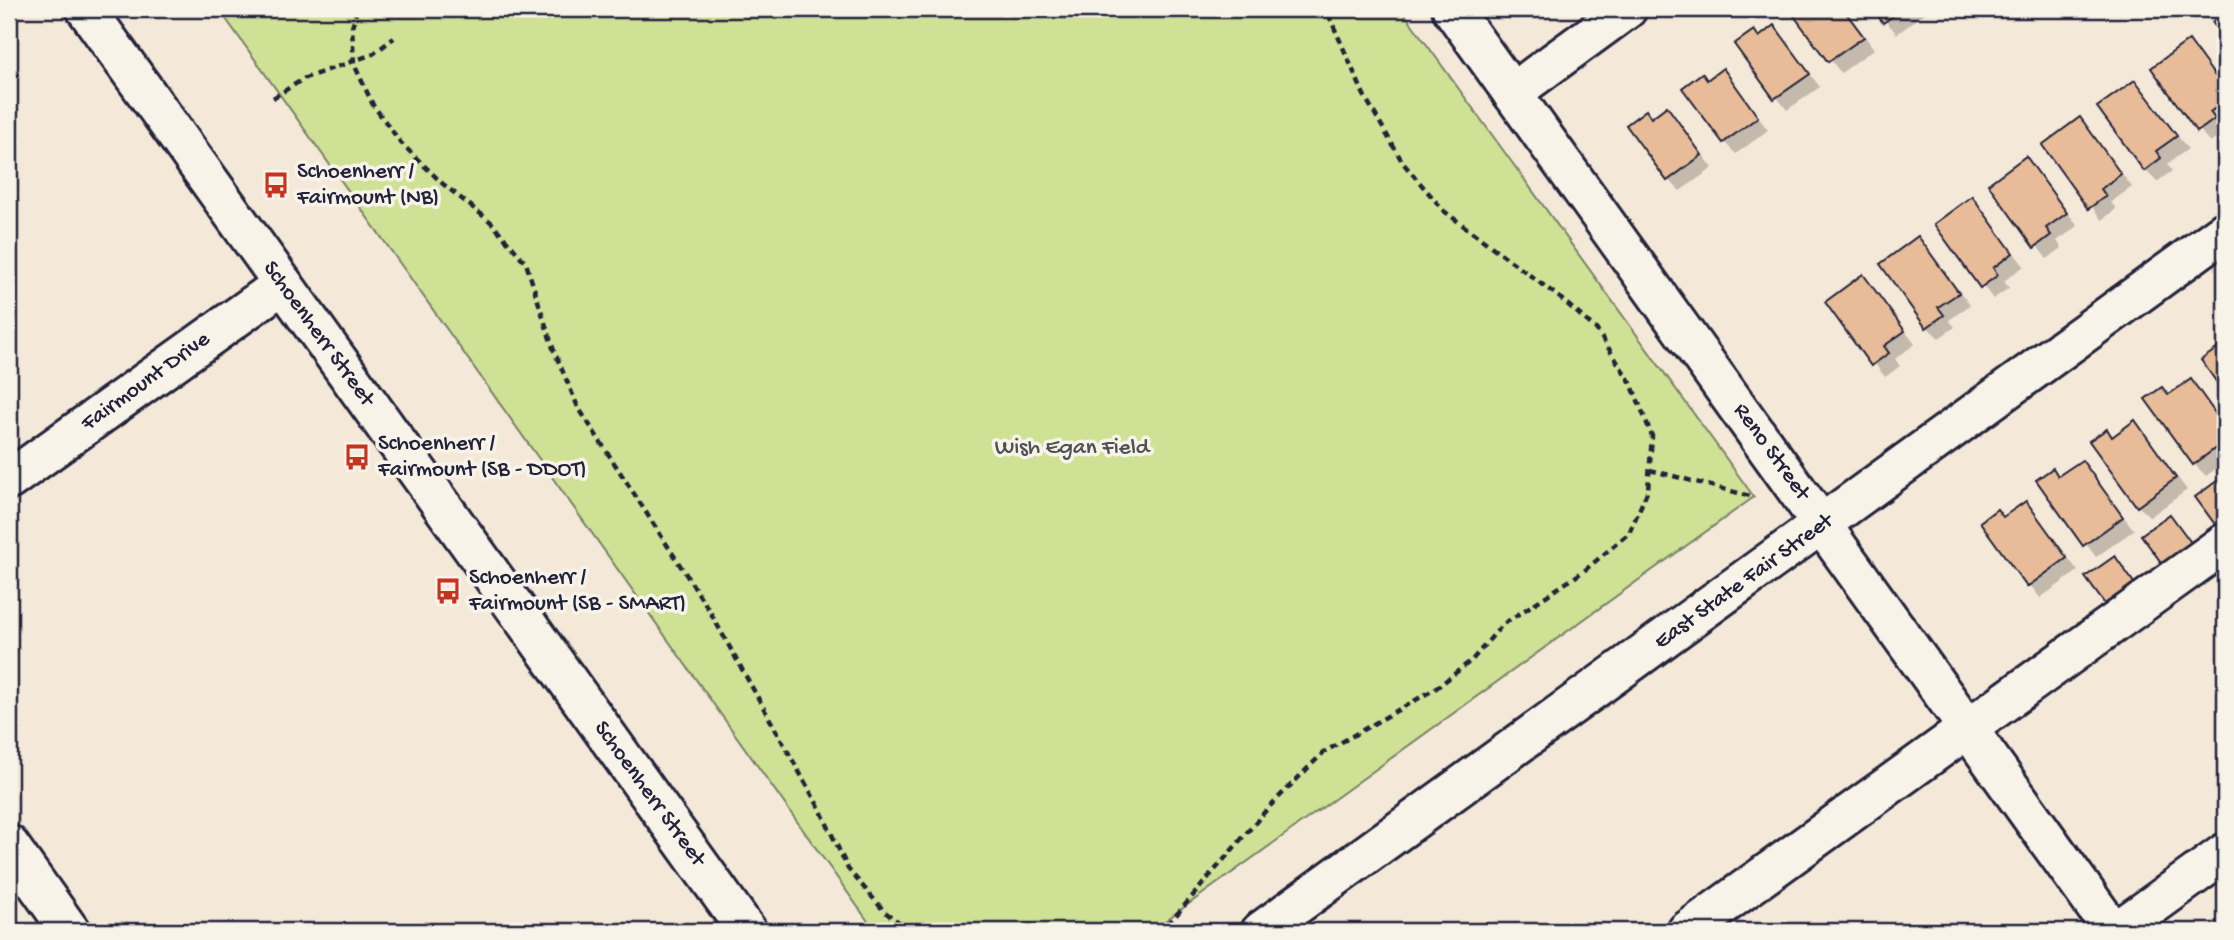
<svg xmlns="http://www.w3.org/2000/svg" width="2234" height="940" font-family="'Gochi Hand',sans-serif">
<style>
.green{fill:#cee195;stroke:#788268;stroke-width:2}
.shadow{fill:#0003}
.building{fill:#e8bc98;stroke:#22223b;stroke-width:2}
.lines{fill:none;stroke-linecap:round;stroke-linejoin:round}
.minor-casing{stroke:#22223b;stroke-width:44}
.path{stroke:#22223b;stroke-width:4.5;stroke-dasharray:7 5;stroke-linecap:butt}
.minor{stroke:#f7f3e8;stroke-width:38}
.labels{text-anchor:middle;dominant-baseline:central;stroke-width:7;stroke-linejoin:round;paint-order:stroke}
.poi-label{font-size:23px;fill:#22223b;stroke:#f7f3e8;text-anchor:start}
.street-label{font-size:23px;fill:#22223b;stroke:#f7f3e8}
.park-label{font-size:23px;fill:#4d5252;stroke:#f7f3e8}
</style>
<rect width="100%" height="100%" fill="#f4e8d8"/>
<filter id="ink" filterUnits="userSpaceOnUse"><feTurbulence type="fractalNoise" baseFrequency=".0143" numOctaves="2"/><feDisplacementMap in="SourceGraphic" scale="14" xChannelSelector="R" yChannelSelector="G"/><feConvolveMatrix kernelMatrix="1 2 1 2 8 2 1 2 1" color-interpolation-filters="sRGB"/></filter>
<g filter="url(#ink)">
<polygon class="green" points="219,9 1401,9 1754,497 1151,931 875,931"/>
<g class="shadow">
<polygon points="1791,9 1845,9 1874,49 1841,73"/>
<polygon points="1875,9 1928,9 1929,10 1897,34"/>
<polygon points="1774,28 1820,87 1787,110 1736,44 1760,38"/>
<polygon points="2189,43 2225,88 2225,121 2220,125 2225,132 2210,143 2153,69"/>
<polygon points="1723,71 1768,130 1736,154 1724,142 1708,81"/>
<polygon points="2135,82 2188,149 2167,164 2172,171 2157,182 2145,170"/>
<polygon points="1667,108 1713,168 1680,191 1668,179 1646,113 1652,119"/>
<polygon points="2080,120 2132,187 2111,202 2116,209 2102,220 2044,145"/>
<polygon points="2026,159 2078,226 2057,241 2062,248 2047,259 1990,184"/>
<polygon points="1972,199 2024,266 2004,281 2009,288 1993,299 1936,225"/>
<polygon points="1918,238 1970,305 1949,320 1955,327 1939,338 1927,327"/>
<polygon points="1863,276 1915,344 1895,359 1900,366 1885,377 1828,302"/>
<polygon points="2190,381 2225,425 2225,462 2206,476 2194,464 2169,397"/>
<polygon points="2135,422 2187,490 2150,517 2138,506 2106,431 2113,438"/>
<polygon points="2081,462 2134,530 2096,557 2038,481 2053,470 2060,477"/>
<polygon points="2026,503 2078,571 2040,598 1983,522 2004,519"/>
</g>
<g class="building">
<polygon points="1789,9 1843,9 1864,37 1828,62"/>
<polygon points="1873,9 1903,9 1883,23"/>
<polygon points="2225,12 2225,40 2212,22"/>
<polygon points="1774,25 1810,74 1774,99 1734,44 1754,30 1759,37"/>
<polygon points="2189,40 2225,90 2225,101 2210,112 2215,119 2197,132 2151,68"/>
<polygon points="1723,68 1758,117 1723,143 1682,88 1702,73 1707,80"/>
<polygon points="2135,80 2177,136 2156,151 2161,158 2144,171 2097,107"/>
<polygon points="1667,106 1702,155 1667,181 1626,125 1646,110 1651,118"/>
<polygon points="2080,117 2121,174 2101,189 2106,196 2088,209 2042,145"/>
<polygon points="2026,156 2067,213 2046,228 2051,235 2034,248 1988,184"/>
<polygon points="1972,196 2013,253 1993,268 1998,275 1980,288 1934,224"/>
<polygon points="1918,236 1959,293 1938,307 1944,315 1926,328 1880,264"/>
<polygon points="1863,274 1905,331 1884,346 1889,353 1871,366 1825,302"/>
<polygon points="2218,348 2225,355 2225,394 2201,360"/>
<polygon points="2191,379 2225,427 2225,441 2193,465 2145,399 2162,387 2168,395"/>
<polygon points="2135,420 2176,478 2137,507 2089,441 2107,429 2112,437"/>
<polygon points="2082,460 2123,517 2083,546 2036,480 2053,468 2058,476"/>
<polygon points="2217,481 2225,492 2225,521 2217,527 2195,497"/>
<polygon points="2026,501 2067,558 2027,587 1980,522 1997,509 2003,517"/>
<polygon points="2170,514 2195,548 2166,569 2141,535"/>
<polygon points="2115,556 2139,590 2110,611 2085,577"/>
</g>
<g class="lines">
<g class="minor-casing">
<g id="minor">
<polyline points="86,9 747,931"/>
<polyline points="1452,9 2113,931"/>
<polyline points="1512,93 1627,9"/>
<polyline points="9,480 283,284"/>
<polyline points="9,845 70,931"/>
<polyline points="1261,931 2225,231"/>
<polyline points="1687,931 2225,543"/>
<polyline points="2117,931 2225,853"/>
</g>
</g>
<g class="path">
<polyline points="357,9 352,27 354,64 373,105 401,143 443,184 491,222 526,263 554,351 578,407 709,610 821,811 848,869 885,912 911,931"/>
<polyline points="273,98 305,78 373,54 394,38"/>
<polyline points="1650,470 1754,497"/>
<polyline points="1158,931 1172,920 1268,808 1324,752 1435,689 1472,660 1502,625 1584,571 1629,533 1648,490 1652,436 1631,383 1596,329 1559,297 1444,211 1403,163 1364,95 1326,9"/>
</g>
<use href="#minor" class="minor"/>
</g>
</g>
<defs>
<g id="bus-bare" transform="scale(2.1)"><path d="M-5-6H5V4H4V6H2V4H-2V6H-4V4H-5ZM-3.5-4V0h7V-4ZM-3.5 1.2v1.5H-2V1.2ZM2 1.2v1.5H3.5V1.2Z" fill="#c8321e" stroke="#f7f3e8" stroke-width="2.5" paint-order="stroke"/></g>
</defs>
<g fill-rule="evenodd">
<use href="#bus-bare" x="276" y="185"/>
<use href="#bus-bare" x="357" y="457"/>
<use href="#bus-bare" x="448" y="591"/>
</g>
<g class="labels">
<g class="poi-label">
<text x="297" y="172">Schoenherr /<tspan x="297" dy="26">Fairmount (NB)</tspan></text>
<text x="378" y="444">Schoenherr /<tspan x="378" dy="26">Fairmount (SB - DDOT)</tspan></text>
<text x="469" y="578">Schoenherr /<tspan x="469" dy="26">Fairmount (SB - SMART)</tspan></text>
</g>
<g class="street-label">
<text transform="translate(318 334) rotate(54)">Schoenherr Street</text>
<text transform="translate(146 382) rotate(-36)">Fairmount Drive</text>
<text transform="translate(1771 452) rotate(54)">Reno Street</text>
<text transform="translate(1744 582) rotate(-36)">East State Fair Street</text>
<text transform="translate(649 794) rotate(54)">Schoenherr Street</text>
</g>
<g class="park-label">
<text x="1072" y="448">Wish Egan Field</text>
</g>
</g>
<rect width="2234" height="940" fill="none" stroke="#f7f3e8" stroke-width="35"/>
<rect x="18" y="18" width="2199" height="905" fill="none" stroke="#22223b" stroke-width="2.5" filter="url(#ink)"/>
</svg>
